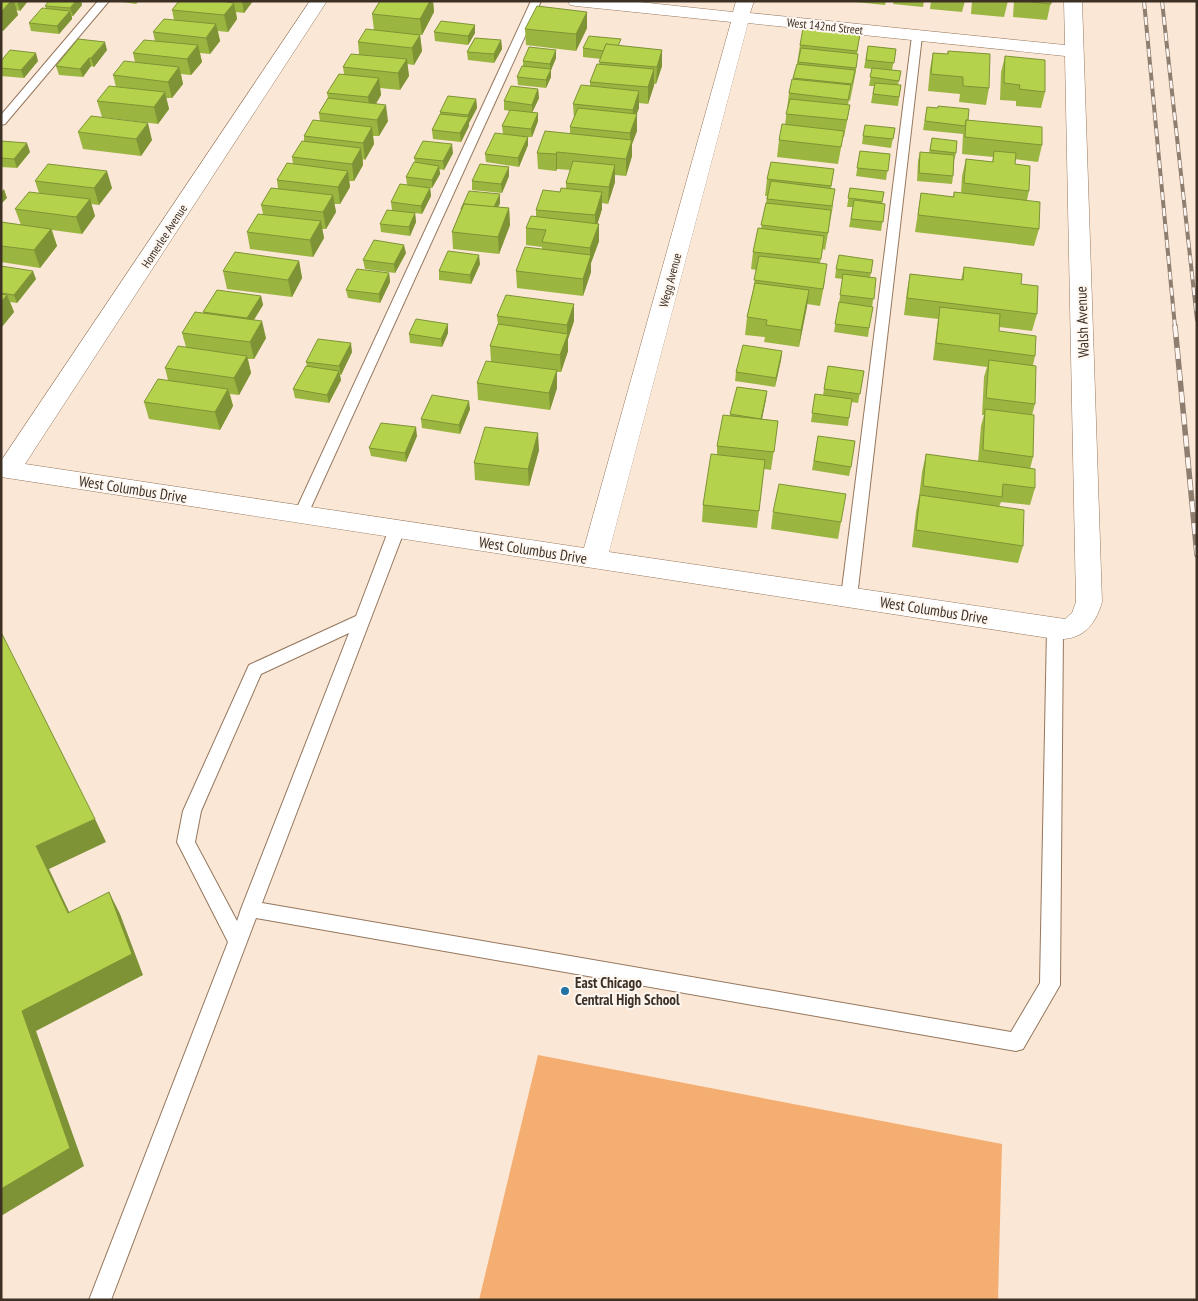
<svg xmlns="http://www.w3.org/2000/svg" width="1198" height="1301" font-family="'PT Sans Narrow',sans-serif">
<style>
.green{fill:#f5ae72}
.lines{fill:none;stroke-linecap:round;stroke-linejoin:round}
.lane-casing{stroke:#95775d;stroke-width:2}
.street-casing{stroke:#95775d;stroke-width:1}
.lane{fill:#fff;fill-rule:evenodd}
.street{fill:#fff;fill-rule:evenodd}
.rail-far1-casing{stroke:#8e7e70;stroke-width:4}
.rail-casing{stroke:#8e7e70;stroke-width:5.5}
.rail-far1{stroke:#fef7f1;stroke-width:2.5;stroke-dasharray:8;stroke-linecap:butt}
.rail{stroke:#fef7f1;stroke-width:4;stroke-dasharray:11;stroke-linecap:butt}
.wall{fill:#9bb541}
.shaded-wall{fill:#7e9335}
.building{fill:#b4d24c;stroke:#7e9335}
.poi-dot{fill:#2272a4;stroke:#fef7f1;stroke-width:2}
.labels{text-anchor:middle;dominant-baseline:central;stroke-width:4;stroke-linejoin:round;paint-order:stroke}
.far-street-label{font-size:12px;fill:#3d3025;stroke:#fef7f1}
.street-label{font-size:15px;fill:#3d3025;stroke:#fef7f1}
.poi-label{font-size:15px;font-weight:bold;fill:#3d3025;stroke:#fef7f1;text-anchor:start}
</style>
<rect width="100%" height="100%" fill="#fbe7d6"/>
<polygon class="green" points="538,1055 1002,1144 998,1300 479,1300"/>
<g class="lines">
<g class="lane-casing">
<g id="lane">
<polygon points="98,1 109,1 5,124 1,125 1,115"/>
<polygon points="531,1 541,1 308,514 306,518 301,519 296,518 294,514"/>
<polygon points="917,33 922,36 857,597 855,601 849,603 843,601 841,597 912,36"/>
<path d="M397,524L402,525L405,529L262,903L1011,1032L1040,983L1047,629L1049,625L1055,623L1061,625L1063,629L1060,985L1023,1049L1016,1051L256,918L111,1300H89L228,942L177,842L183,811L249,665L356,616L389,529L392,525ZM349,633L241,909L237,921L195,842L201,811L261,674Z"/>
</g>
</g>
<g class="street-casing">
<path id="street" d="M310,1H327L25,464L584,548L731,22L576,6L570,5L568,1H630L733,12L736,1H754L750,13L1065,45L1064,1H1082L1102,602C1095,626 1082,641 1055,639L1,477V461ZM748,23L1065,56L1076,602L1072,613L1065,619L609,552Z"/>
</g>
<use href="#lane" class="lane"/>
<use href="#street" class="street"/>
<g class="rail-far1-casing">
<g id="rail-far1">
<polyline points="1144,1 1175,327"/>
<polyline points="1162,1 1197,320"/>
</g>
</g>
<g class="rail-casing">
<polyline id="rail" points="1175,326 1197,555"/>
</g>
<use href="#rail-far1" class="rail-far1"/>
<use href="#rail" class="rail"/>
</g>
<g class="wall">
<polygon points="1,1 28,1 20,11 16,10 18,15 3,31 1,31"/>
<polygon points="49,1 81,1 82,5 73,16 72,16 72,19 59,34 31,31 29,23 46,8 45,6"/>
<polygon points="116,1 139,1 136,4"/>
<polygon points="179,1 253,1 244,13 236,12 237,19 228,32 218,31 220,41 210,54 200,53 202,62 191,75 181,74 183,84 172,98 166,98 169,109 158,124 102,117 97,101 116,87 113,75 135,62 133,53 155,41 153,32 174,20 172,10"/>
<polygon points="380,1 433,1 434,12 422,35 420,35 422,51 414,65 407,64 409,76 400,90 380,88 381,95 376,103 388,121 379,136 373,136 374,144 365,160 363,159 363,165 354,181 349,181 350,187 340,204 334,204 336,212 326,229 322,229 324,238 313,257 250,249 247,232 263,214 261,205 278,188 277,180 293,164 292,157 304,141 304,136 320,121 319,113 328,98 327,93 344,74 343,67 359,54 358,42 374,30 372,14"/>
<polygon points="855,1 886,1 885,5 855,2"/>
<polygon points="894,1 924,1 923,7 893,4"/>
<polygon points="931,1 965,1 962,12 930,9"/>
<polygon points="972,1 1008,1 1004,17 971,14"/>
<polygon points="1014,1 1051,1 1047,20 1013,17"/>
<polygon points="587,12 587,28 576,51 526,45 525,29"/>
<polygon points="475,25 475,33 468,45 435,41 434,32"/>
<polygon points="860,34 857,54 856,71 850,101 849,100 848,105 850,105 847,122 844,137 843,137 838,164 777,157 779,140 785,125 789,93 797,64 800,45"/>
<polygon points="501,40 502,49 494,63 468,60 467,52"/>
<polygon points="621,46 662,50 662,66 656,84 654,84 648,104 639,103 639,108 636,114 637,114 637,131 632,144 632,156 626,176 615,175 615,182 608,204 602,203 602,209 597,224 599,241 591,263 591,272 583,296 517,288 516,271 542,249 542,247 526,245 526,228 536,216 536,210 560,192 566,189 566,183 570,170 557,169 556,171 538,169 537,153 570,134 570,127 574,119 573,104 590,86 590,82 599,64 601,59 583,57 583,48"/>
<polygon points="868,46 896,49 892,70 901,71 898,85 901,85 898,106 871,103 874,86 869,86 872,69 864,68"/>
<polygon points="107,50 94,67 91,66 83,77 59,75 56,66"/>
<polygon points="948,51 989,88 986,105 959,102 960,94 928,91 930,69 933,53 947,54"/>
<polygon points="1005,56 1045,92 1041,108 1016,106 1016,101 1000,100 1001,72"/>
<polygon points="556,58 551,70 551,77 546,88 518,85 517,77 523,66 523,61"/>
<polygon points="1,61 38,61 24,78 1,76"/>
<polygon points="538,89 539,98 532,112 538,113 538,121 532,137 528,137 528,145 519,167 486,162 485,154 503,134 502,126 510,111 504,110 504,101"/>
<polygon points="476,99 477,108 469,123 469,126 461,142 433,139 432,130 440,114 440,112"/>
<polygon points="927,107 1042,145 1038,162 1015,159 1015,164 1029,191 1027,200 1039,229 1034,246 915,232 921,193 953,197 954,192 961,193 962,176 966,159 992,162 993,157 962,154 963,134 923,130"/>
<polygon points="895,128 891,148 862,144 863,136"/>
<polygon points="78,132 152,140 141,156 83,149"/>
<polygon points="932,138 956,153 954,161 953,176 952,184 917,181 918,161 920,152 929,153"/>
<polygon points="1,141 30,152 17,168 1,167"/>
<polygon points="860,151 890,154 886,180 856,176"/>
<polygon points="453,153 444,170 439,169 440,174 432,188 430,188 431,196 422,214 415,213 416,222 410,236 381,232 380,224 392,210 391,202 407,185 406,177 415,162 414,158"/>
<polygon points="834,169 831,188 833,206 825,250 823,249 820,263 825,281 820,306 807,304 799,347 764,342 765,337 745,335 747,317 753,290 756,270 751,269 753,252 761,229 766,203 767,196 765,196 767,179"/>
<polygon points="509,176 502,193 472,190 472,181"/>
<polygon points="35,181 112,188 99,205 91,204 95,216 82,234 52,230 57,246 40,268 1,262 1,222 21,225 15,209 39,193"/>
<polygon points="850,188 884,192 882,203 885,204 881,231 849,227 853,207 847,207"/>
<polygon points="500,203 498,207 509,208 510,225 499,254 453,249 452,232 461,209"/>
<polygon points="406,253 395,273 365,269 363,260"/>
<polygon points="299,261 302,278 292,297 227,289 223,271"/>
<polygon points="480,264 471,284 439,280 439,271"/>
<polygon points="1,266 36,279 17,303 10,302 14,312 1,328"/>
<polygon points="964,267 1021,284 1037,314 1032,331 999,327 999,331 1035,356 1033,365 1035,404 1032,415 1033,457 1030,469 1035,488 1030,505 1001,502 999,507 1023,546 1018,563 912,547 916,512 919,497 922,472 926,454 978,462 981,426 984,415 982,415 984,377 987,367 933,360 938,319 904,315 907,291 910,274 961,280"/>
<polygon points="836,269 871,273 870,277 876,278 868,337 834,332 843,279 835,278"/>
<polygon points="389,273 390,282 380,303 348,298 346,290"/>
<polygon points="261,296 263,305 254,320 266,338 254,359 248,359 251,373 239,395 230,394 233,406 220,430 149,419 144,402 168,380 165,368 186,347 182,333 203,313 203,312"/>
<polygon points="497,316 574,321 568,339 568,351 561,372 557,372 557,388 550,410 478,400 477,383 491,362 490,346 498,325"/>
<polygon points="448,324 448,333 442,347 410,343 409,334"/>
<polygon points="782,351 781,360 775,387 735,381 736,372"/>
<polygon points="352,352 341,375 340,375 341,380 329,403 295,398 293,389 307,366 306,362"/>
<polygon points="828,366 864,371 858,403 851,402 848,426 811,422 815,394 823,395"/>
<polygon points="737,387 767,391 762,419 778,421 771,470 764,469 757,528 702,522 703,505 717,455 717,446 730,416"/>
<polygon points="470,409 460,434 422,428 421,419"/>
<polygon points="417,436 406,462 371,456 369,448"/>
<polygon points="818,436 851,467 849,476 812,470"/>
<polygon points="539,450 529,486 475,480 474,463"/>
<polygon points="773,512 841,522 838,539 771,529"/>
</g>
<g class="shaded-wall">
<polygon points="11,1 14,1 18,15 3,31 1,25 1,12"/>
<polygon points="17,1 28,1 20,11"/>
<polygon points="76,1 81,1 82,5 73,16 70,8"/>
<polygon points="242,1 253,1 244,13"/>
<polygon points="430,1 433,1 434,12 422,35 420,19"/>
<polygon points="234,3 237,19 228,32 224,15"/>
<polygon points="70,11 72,19 59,34 57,26"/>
<polygon points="587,12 587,28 576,51 576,34"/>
<polygon points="216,24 220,41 210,54 206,38"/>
<polygon points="475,25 475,33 468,45 468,36"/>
<polygon points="420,35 422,51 414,65 412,48"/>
<polygon points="501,40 502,49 494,63 494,54"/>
<polygon points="105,42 107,50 94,67 91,58"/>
<polygon points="198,45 202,62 191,75 187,59"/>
<polygon points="556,50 556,58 551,70 551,77 546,88 546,80 550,71 550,64"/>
<polygon points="662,50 662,66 656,84 657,67"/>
<polygon points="36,53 38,61 24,78 21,70"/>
<polygon points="89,58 91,66 83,77 80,69"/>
<polygon points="407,59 409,76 400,90 398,73"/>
<polygon points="179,67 183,84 172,98 168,82"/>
<polygon points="654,69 654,86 648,104 648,87"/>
<polygon points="379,78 381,95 370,114 368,97"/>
<polygon points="538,89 539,98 532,113 532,105"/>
<polygon points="639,91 639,108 632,127 633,110"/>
<polygon points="165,92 169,109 158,124 154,107"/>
<polygon points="476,99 477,108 469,123 469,126 461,142 460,133 468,118 468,115"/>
<polygon points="386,105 388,121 379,136 377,120"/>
<polygon points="538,113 538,121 532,137 531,129"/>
<polygon points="637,114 637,131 632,144 632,156 626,176 626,159 630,146 630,133"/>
<polygon points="148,123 152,140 141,156 136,139"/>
<polygon points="372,127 374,144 365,160 363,143"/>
<polygon points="528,137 528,145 519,167 518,158"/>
<polygon points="27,143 30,152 17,168 14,159"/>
<polygon points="452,144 453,153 444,170 443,161"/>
<polygon points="361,148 363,165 354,181 352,164"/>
<polygon points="557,152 557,169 556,171 556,154"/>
<polygon points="615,165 615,182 608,204 609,187"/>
<polygon points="439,166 440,174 432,188 432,180"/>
<polygon points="509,167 509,176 502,193 501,184"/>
<polygon points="107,171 112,188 99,205 94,188"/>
<polygon points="348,171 350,187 340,204 338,187"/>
<polygon points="430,188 431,196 422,214 421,206"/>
<polygon points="4,189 7,198 1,204 1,192"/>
<polygon points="602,192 602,209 595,232 595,215"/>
<polygon points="500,194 500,203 492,221 491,213"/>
<polygon points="333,195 336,212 326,229 323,212"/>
<polygon points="90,199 95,216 82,234 76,217"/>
<polygon points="509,208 510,225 499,254 498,237"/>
<polygon points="415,213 416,222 410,236 409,227"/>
<polygon points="321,221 324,238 313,257 310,240"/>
<polygon points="599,224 599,241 591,263 591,272 583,296 583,279 590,257 590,248"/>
<polygon points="51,229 57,246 40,268 34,250"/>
<polygon points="404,245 406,253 395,273 394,264"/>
<polygon points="479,255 480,264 471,284 470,275"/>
<polygon points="299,261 302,278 292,297 288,280"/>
<polygon points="33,271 36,279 17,303 14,295"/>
<polygon points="389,273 390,282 380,303 379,294"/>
<polygon points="809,290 807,307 799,347 801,330"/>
<polygon points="7,295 14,312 1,328 1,302"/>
<polygon points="261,296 263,305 249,327 247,318"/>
<polygon points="574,304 574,321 568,339 568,351 561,372 560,355 567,336 567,325"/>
<polygon points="262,321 266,338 254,359 250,342"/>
<polygon points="448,324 448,333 442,347 441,339"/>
<polygon points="351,343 352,352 341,375 339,366"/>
<polygon points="782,351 781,360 775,387 776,378"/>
<polygon points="247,356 251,373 239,395 234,378"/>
<polygon points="557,370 557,388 550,410 549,393"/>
<polygon points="339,371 341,380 329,403 327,395"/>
<polygon points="228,389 233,406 220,430 215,412"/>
<polygon points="767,391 766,400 760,428 761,419"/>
<polygon points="469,401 470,409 460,434 459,425"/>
<polygon points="416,427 417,436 406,462 405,453"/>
<polygon points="538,433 539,450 529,486 528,469"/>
<polygon points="95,819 106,842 49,869 80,935 68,913 36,846"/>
<polygon points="109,892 120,914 143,975 36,1031 84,1166 1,1216 1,1189 22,1011"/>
</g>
<g class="building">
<polygon points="1,1 11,1 1,12"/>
<polygon points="49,1 76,1 70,8 45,6"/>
<polygon points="179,1 220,1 234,3 224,15 172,10"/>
<polygon points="380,1 430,1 420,19 372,14"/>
<polygon points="1022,1 1051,1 1051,4"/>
<polygon points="537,6 587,12 576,34 525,29"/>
<polygon points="42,8 70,11 57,26 29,23"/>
<polygon points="164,19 216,24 206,38 153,32"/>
<polygon points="441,21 475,25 468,36 434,32"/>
<polygon points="803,28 860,34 857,51 800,45"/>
<polygon points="366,29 420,35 412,48 358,42"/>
<polygon points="589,36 621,39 618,46 606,44 604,51 583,48"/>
<polygon points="475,38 501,40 494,54 467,52"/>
<polygon points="78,39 105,42 91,58 89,58 80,69 56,66"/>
<polygon points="144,40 198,45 187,59 133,53"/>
<polygon points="606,44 662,50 657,67 599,62"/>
<polygon points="868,46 896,49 894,63 866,60"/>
<polygon points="529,47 556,50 550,64 523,61"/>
<polygon points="801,48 858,54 856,68 798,62"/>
<polygon points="10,50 36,53 21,70 1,68 1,61"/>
<polygon points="948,51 990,54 989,88 963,86 963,77 931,74 933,53 948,54"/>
<polygon points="351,54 407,59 398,73 343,67"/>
<polygon points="1005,56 1045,60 1045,92 1019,89 1020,85 1004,83"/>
<polygon points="124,61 179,67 168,82 113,75"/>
<polygon points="597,64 654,69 648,87 590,82"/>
<polygon points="797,64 855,70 852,84 793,78"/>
<polygon points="522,66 551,69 546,80 517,77"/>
<polygon points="872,68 901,71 899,81 870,77"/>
<polygon points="339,74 379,78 368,97 327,93"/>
<polygon points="792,79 851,85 848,100 789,93"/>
<polygon points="875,83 901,85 899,97 873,94"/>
<polygon points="581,85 639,91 633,110 573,104"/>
<polygon points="109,86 165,92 154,107 97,101"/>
<polygon points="511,86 538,89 532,105 504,101"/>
<polygon points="448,96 476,99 468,115 440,112"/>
<polygon points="328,98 386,105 377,120 319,113"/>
<polygon points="790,99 850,105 847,120 786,114"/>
<polygon points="938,106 969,109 968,120 966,120 965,126 925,121 927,107 938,108"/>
<polygon points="578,108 637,114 630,133 570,127"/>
<polygon points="510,110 538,113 531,129 502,126"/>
<polygon points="440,114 469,117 460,133 432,130"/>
<polygon points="91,116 148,123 136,139 78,132"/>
<polygon points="313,120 372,127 363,143 304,136"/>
<polygon points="966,120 1042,127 1042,145 965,137"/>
<polygon points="782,124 844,131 841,147 779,140"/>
<polygon points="865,125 895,128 893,139 863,136"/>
<polygon points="545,131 632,140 626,159 557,152 556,154 537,153"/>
<polygon points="495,133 528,137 518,158 485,154"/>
<polygon points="932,138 957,141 956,153 930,150"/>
<polygon points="1,141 27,143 14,159 1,158"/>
<polygon points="302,141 361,148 352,164 292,157"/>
<polygon points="423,141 452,144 443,161 414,158"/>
<polygon points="860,151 890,154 888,171 857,168"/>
<polygon points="994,151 1016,153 1015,164 1030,166 1029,191 964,183 966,159 993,162"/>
<polygon points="920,152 954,155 953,176 919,173"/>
<polygon points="573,161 615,165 609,187 566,183"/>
<polygon points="414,162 439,166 432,180 406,177"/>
<polygon points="771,162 834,169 831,186 767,179"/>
<polygon points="287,163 348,171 338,187 277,180"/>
<polygon points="48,164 107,171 94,188 35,181"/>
<polygon points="480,164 509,167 501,184 472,181"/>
<polygon points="771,181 835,189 832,206 767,199"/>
<polygon points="400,184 430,188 421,206 391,202"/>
<polygon points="271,188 333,195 323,212 261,205"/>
<polygon points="561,188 602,192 595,215 536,210 543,190 560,192"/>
<polygon points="850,188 884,192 882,202 848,198"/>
<polygon points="469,191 500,194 494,207 464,204 461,209"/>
<polygon points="29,192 90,199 76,217 15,209"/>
<polygon points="954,192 1040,202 1039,229 918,215 921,193 954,197"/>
<polygon points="854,200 885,204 883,222 851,219"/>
<polygon points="766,203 831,210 828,233 761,225"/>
<polygon points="464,204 509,208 498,237 452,232"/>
<polygon points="387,210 415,213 409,227 380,224"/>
<polygon points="258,214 321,221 310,240 247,232"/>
<polygon points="531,216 599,224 590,248 542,242 546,230 526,228"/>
<polygon points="1,222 51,229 34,250 1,246"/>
<polygon points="758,228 824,236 821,259 753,252"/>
<polygon points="374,240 404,245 394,264 363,260"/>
<polygon points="525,247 591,255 583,279 516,271"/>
<polygon points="448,251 479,255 470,275 439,271"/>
<polygon points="235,252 299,261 288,280 223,271"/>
<polygon points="839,255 873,260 871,273 836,269"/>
<polygon points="759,256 827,264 823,289 754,280"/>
<polygon points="1,266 33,271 14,295 1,293"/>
<polygon points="964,267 1022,274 1021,284 1038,286 1037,314 907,298 910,274 963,280"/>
<polygon points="357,269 389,273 379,294 346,290"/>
<polygon points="843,274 876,278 874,299 840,295"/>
<polygon points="755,283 809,290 801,330 766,325 767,320 747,317"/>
<polygon points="217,290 261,296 247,318 203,312"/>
<polygon points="1,294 7,295 1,302"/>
<polygon points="506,295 574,304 567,325 497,316"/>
<polygon points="839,302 873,307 869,328 835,324"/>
<polygon points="940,307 1000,314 999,331 1036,336 1035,356 936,343"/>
<polygon points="195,312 262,321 250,342 182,333"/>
<polygon points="416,319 448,324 441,339 409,334"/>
<polygon points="498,324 568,334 560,355 490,346"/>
<polygon points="318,339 351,343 339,366 306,362"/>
<polygon points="743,345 782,351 776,378 736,372"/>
<polygon points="178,346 247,356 234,378 165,368"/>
<polygon points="989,360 1036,366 1035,404 986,398"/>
<polygon points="486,361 557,370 549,393 477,383"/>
<polygon points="306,366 339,371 327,395 293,389"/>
<polygon points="828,366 864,371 860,394 824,389"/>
<polygon points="158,379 228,389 215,412 144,402"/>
<polygon points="737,387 767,391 761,419 730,414"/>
<polygon points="815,394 852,399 849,418 812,413"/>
<polygon points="432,395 469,401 459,425 421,419"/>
<polygon points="985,409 1034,415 1033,457 983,450"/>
<polygon points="723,415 778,421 774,452 717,446"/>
<polygon points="381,423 416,427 405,453 369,448"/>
<polygon points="485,427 538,433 528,469 474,463"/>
<polygon points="818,436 855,441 851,467 814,461"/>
<polygon points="711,454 765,460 759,511 703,505"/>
<polygon points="926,454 1035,469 1035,488 1003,484 1002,497 923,486"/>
<polygon points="779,484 846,494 841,522 773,512"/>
<polygon points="920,495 1024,510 1023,546 916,530"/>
<polygon points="1,632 95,819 36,846 68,913 109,892 132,954 22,1011 70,1148 1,1189"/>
</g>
<circle class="poi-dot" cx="565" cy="991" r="5"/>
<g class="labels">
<g class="far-street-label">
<text transform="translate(825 26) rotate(6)">West 142nd Street</text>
<text transform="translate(164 236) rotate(-57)">Homerlee Avenue</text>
<text transform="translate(670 280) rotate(-75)">Wegg Avenue</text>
</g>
<g class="street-label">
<text transform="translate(1082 322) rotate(-92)">Walsh Avenue</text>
<text transform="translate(133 489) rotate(9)">West Columbus Drive</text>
<text transform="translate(533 550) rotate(9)">West Columbus Drive</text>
<text transform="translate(934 610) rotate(9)">West Columbus Drive</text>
</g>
<g class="poi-label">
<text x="575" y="982">East Chicago<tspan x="575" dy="17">Central High School</tspan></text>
</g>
</g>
<rect width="1198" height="1301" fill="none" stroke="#3d3025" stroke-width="5"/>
</svg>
